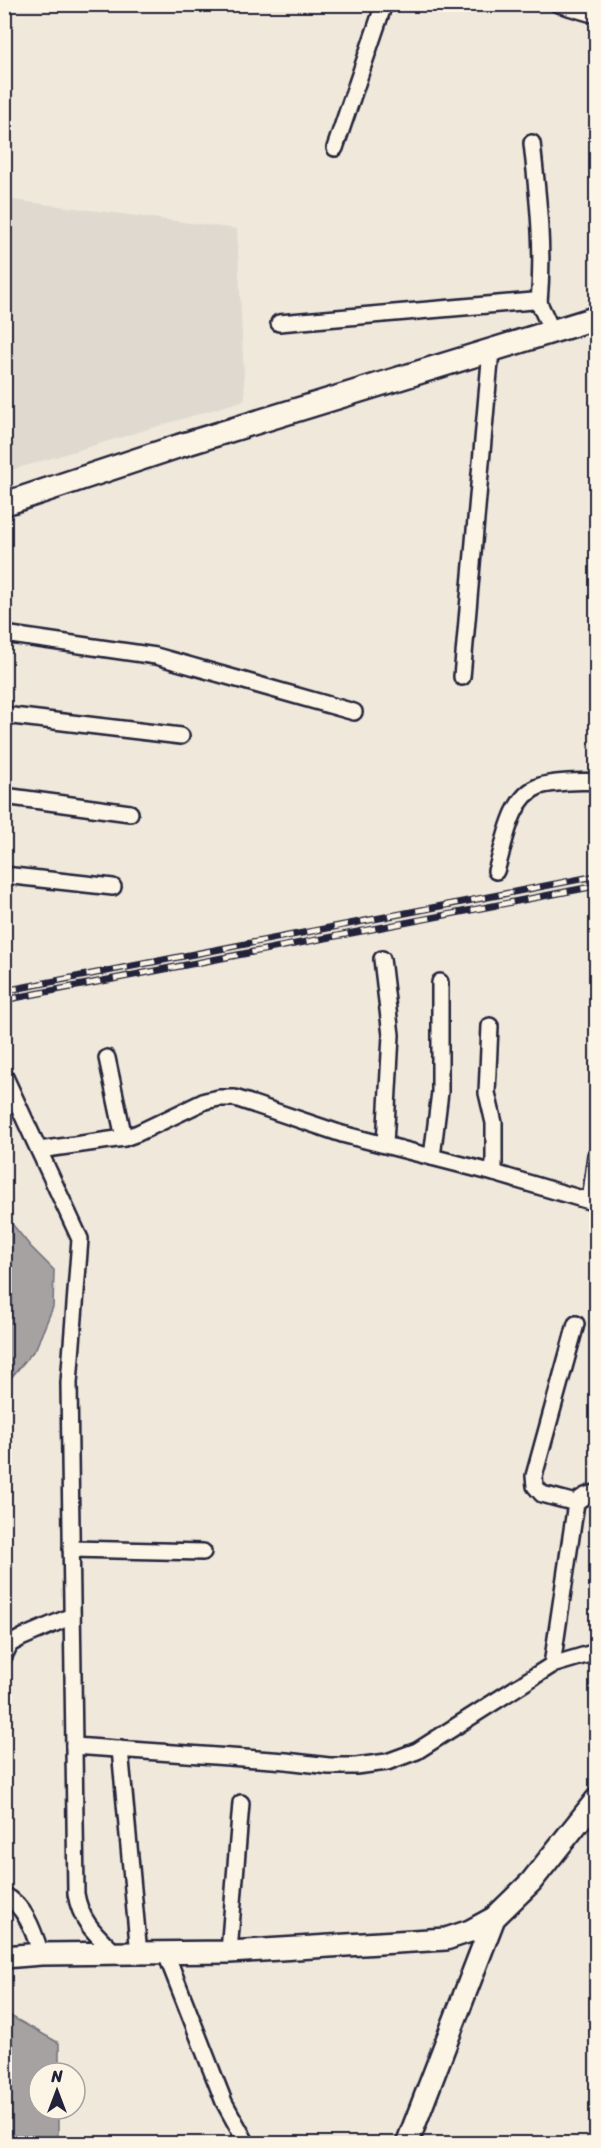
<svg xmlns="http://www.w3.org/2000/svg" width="601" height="2148" font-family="Sriracha,sans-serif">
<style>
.built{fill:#e0d9cf}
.water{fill:#a6a2a2;stroke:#716f79;stroke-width:1.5}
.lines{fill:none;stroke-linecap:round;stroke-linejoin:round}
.street-casing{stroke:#22223b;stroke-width:20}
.secondary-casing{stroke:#22223b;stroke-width:26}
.primary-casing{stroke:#22223b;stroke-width:27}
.street{stroke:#fcf5e5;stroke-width:15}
.secondary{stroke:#fcf5e5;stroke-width:21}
.primary{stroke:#fcf5e5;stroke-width:22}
.rail-casing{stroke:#22223b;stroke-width:7}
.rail{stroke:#fcf5e5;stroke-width:4.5;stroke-dasharray:14;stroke-linecap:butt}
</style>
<rect width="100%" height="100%" fill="#efe8db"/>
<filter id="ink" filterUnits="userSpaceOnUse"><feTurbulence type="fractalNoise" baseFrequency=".0167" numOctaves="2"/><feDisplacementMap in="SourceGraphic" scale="12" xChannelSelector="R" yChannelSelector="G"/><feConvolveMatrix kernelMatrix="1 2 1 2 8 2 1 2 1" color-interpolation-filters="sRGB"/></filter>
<g filter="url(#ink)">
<polygon class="built" points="5,199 237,229 245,400 5,472"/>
<g class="water">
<polygon points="4,1214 31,1247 54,1270 53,1307 36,1348 5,1385"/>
<polygon points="5,2013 59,2043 59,2073 39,2073 39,2109 58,2109 58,2143 5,2143"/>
</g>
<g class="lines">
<g class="street-casing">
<g id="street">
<polyline points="558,4 596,15"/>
<path d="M532,143C538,197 544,249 539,303"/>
<polyline points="335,148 384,4"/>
<polyline points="279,323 533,301 539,303 552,331"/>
<polyline points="4,634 156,656 354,712"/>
<polyline points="462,677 491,350"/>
<polyline points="4,715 181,736"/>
<polyline points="4,796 130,813"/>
<path d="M496,871C505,844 510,796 540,786C557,781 578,782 596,781"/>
<polyline points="4,875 113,887"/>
<polyline points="382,959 391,1035 385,1144"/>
<polyline points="490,1026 487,1093 494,1123 494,1173"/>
<polyline points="107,1058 124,1138"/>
<path d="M4,1075L80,1239L69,1383L76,1894C81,1923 97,1935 117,1955"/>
<polyline points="39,1150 124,1138 138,1133 205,1101 219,1098 235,1098 342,1134 494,1173 596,1203"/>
<polyline points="432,1157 440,1092 440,982"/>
<polyline points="590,1201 596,1155"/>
<polyline points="576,1324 534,1476 535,1486 542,1494 576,1503"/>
<polyline points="71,1549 203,1552"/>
<polyline points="4,1656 10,1644 23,1637 72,1616"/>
<path d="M552,1665L576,1503C582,1496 588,1494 596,1493"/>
<polyline points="74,1746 286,1761 329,1766 356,1766 387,1762 417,1751 552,1665 596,1652"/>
<polyline points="120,1749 139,1954"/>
<path d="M4,1895C26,1906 34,1933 41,1954"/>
<polyline points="229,1952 241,1803"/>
<polyline points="166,1954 224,2102 247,2144"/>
</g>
</g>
<g class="secondary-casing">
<g id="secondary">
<polyline points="4,1957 41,1954 229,1952 446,1939 470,1931 494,1918 531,1882 596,1800"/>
<polyline points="407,2144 494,1918"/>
</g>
</g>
<g class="primary-casing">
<polyline id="primary" points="4,504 179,446 596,318"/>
</g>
<use href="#street" class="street"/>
<use href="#secondary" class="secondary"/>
<use href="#primary" class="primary"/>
<g class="rail-casing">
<g id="rail">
<polyline points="4,991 596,876"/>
<polyline points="4,1000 596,886"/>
</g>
</g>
<use href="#rail" class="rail"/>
</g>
</g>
<rect width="601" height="2148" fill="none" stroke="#fcf5e5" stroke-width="24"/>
<rect x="12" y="12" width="577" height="2124" fill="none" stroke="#22223b" stroke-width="2" filter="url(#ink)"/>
<g transform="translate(57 2091)"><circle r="28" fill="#fcf5e5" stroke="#a5a1a1" stroke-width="1.5"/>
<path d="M0-4.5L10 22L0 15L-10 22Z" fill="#22223b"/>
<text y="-9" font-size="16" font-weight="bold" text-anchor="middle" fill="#22223b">N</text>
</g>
</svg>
